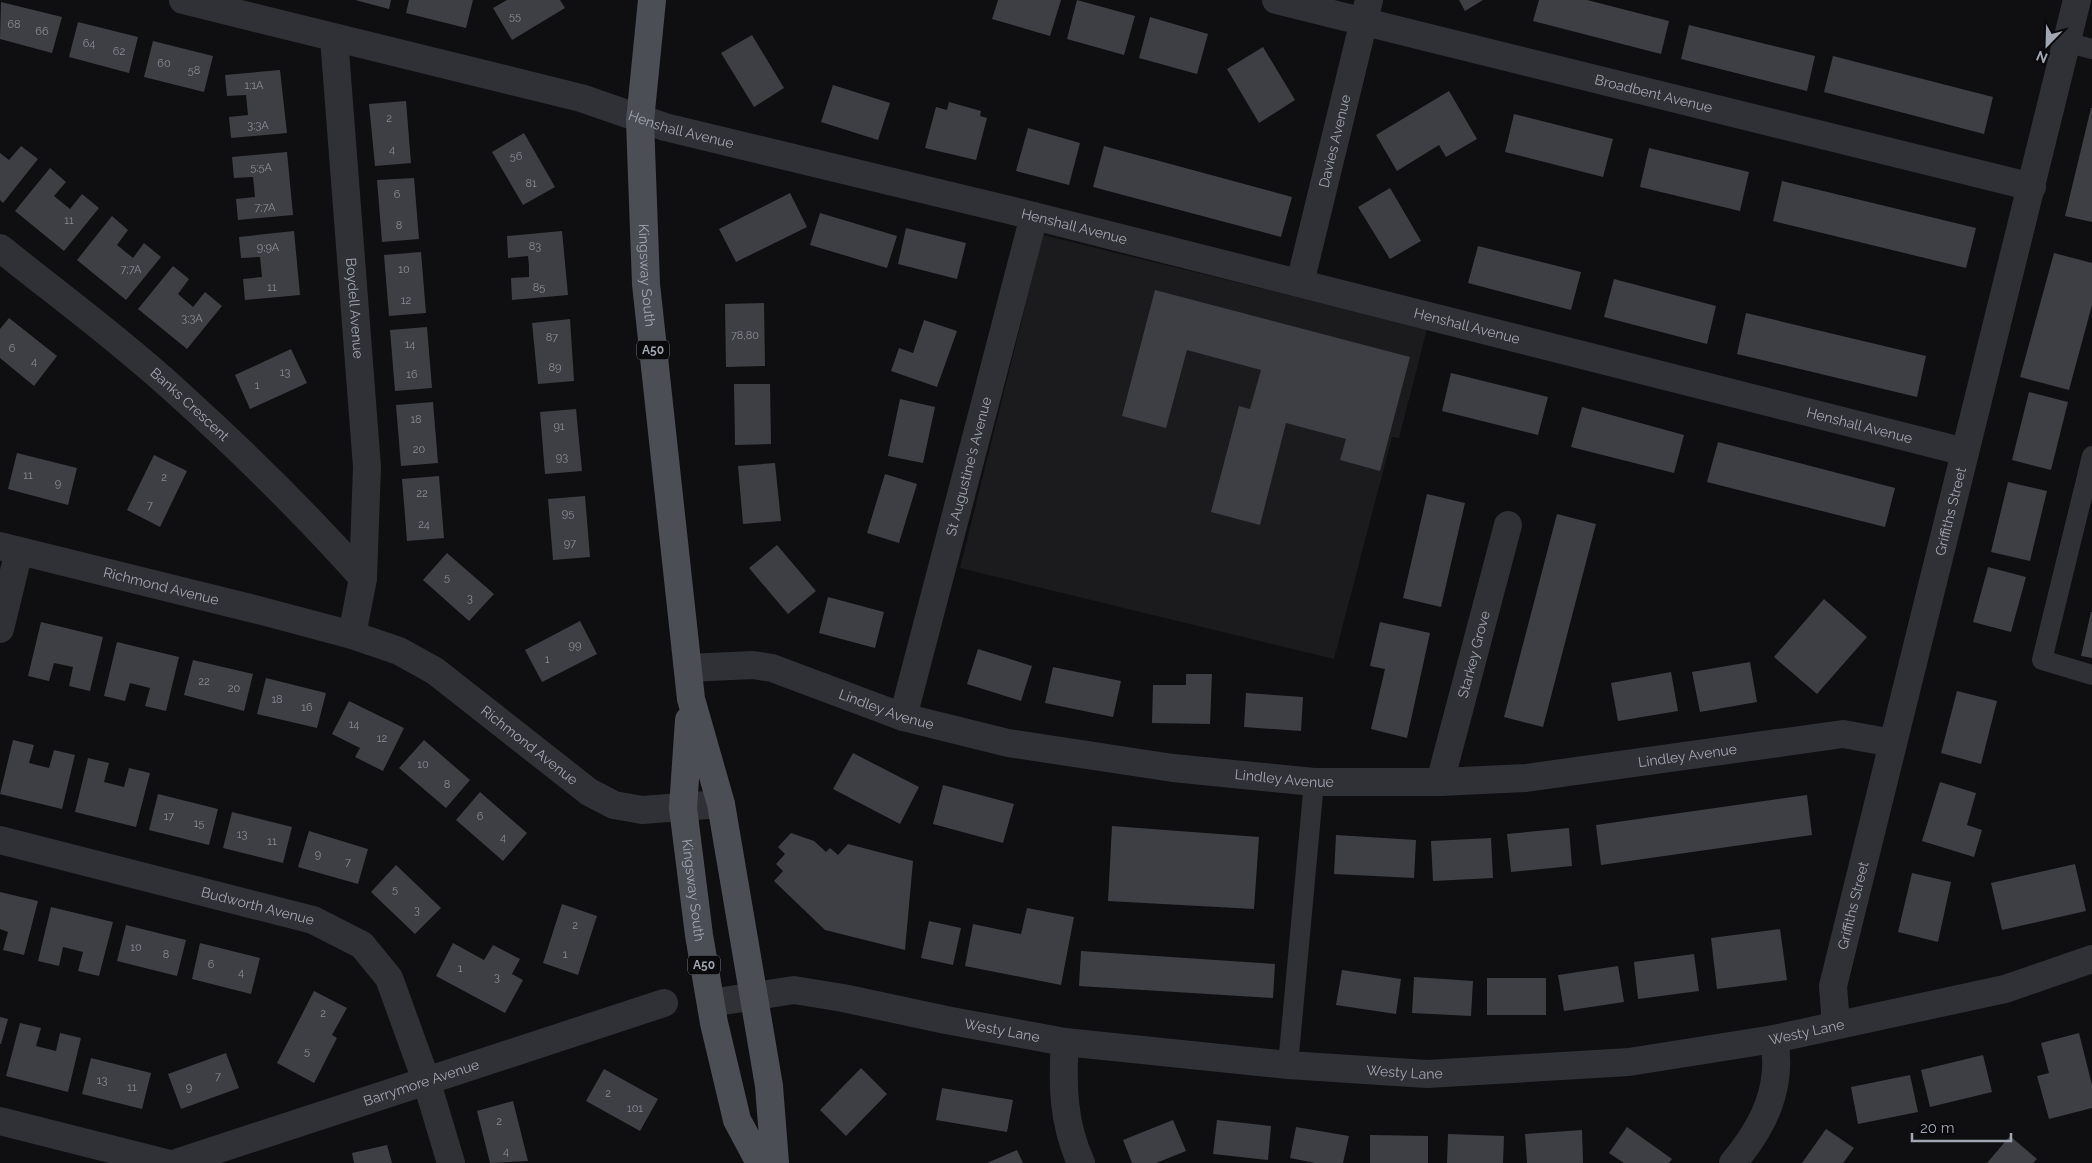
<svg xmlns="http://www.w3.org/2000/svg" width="2092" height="1163" font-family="Raleway,sans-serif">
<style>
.built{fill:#1b1b1e}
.building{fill:#3e3f44}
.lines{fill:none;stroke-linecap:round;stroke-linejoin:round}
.lane{stroke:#303136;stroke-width:20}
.street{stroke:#303136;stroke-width:28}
.primary{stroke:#4c4e55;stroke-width:28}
.labels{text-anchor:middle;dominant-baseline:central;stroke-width:4.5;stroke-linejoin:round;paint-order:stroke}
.number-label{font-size:11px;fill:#888c96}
.shield{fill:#0a0a0c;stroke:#737780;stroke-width:1}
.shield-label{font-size:12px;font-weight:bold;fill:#a0a6b2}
.street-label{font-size:14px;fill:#a0a6b2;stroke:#0a0a0c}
</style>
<rect width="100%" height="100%" fill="#0f0f11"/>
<polygon class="built" points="1043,235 1427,329 1399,438 1392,437 1334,659 960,568"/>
<g class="building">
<polygon points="355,0 391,0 389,9"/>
<polygon points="409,0 473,0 466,28 406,13"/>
<polygon points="507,0 560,0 565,8 512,40 493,8"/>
<polygon points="998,0 1061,0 1050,36 992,19"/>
<polygon points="1077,0 1135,16 1124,55 1067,39"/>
<polygon points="1459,0 1483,0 1465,11"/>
<polygon points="1539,0 1587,0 1669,21 1661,54 1533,21"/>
<polygon points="1,2 62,17 52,53 0,39"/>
<polygon points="1150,17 1208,34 1197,74 1139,58"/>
<polygon points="78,22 138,37 129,73 69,57"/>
<polygon points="1689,25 1815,56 1807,91 1681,59"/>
<polygon points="752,35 784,88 754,107 721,53"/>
<polygon points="153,41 213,56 204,92 144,77"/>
<polygon points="1263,47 1295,100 1259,123 1227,69"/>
<polygon points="1833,56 1993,97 1984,134 1824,92"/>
<polygon points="280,70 287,133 231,138 229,117 248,115 246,95 227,96 225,75"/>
<polygon points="833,85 890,103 878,140 821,122"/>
<polygon points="1449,91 1477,139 1446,157 1439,145 1397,171 1376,135"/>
<polygon points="406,101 411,163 375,166 369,104"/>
<polygon points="949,102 981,111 980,116 987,118 976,160 925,148 936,107 947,110"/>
<polygon points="2091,108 2092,108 2092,222 2065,216"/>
<polygon points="1514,114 1613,139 1603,177 1505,152"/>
<polygon points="1028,128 1080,143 1069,185 1016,171"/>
<polygon points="524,133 555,187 523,205 492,152"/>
<polygon points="21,146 38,159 3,203 0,200 0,153 9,160"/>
<polygon points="1104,146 1292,197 1281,237 1093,187"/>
<polygon points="1649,148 1749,172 1740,211 1640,187"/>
<polygon points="287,152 293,215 238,220 236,199 255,197 253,177 234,178 232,157"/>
<polygon points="50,168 66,182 54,196 70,209 82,194 99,208 64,251 15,211"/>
<polygon points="414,178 419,239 382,242 377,180"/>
<polygon points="1782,181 1976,228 1966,268 1773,221"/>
<polygon points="1390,188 1421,241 1390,259 1358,207"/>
<polygon points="790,193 807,227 736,262 719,229"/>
<polygon points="820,213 897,236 887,268 810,245"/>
<polygon points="112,216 128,230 117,245 133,258 144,243 161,257 126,300 77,260"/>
<polygon points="906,228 966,243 957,279 898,264"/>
<polygon points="294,231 300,295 245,300 243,279 262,277 260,257 241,258 239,237"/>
<polygon points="562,231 568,295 512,300 511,278 529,277 529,266 528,256 508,258 507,236"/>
<polygon points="1478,246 1581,272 1571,310 1468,283"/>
<polygon points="421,252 426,313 389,316 384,255"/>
<polygon points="2054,253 2092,263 2092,305 2069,390 2020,377"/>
<polygon points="173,266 189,279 178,294 193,307 205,292 222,306 187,349 138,309"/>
<polygon points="1614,279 1716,306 1707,344 1604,317"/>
<polygon points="1155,290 1410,357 1380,471 1340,460 1346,439 1286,423 1260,525 1211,512 1239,406 1250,409 1261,370 1187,350 1166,428 1122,416"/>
<polygon points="764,303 765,366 726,367 725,304"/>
<polygon points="1746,313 1926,356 1917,397 1737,354"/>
<polygon points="9,318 57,356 34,386 0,358 0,329"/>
<polygon points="570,319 574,381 538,384 532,323"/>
<polygon points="924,320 957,331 937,387 891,371 899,348 913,353"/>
<polygon points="427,327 432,388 395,391 390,330"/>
<polygon points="291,349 307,383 250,409 235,375"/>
<polygon points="1451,373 1548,397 1538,435 1442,411"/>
<polygon points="734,384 770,384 771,444 735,445"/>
<polygon points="2029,392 2068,402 2051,470 2012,460"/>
<polygon points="900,399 935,407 923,463 888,456"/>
<polygon points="433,402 438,463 401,466 396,405"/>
<polygon points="1582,407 1684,435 1674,473 1571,447"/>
<polygon points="576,409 582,471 545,474 540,412"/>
<polygon points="1718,442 1895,488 1885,527 1707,482"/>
<polygon points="17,453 77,468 68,505 8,489"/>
<polygon points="154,455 187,471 160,527 127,510"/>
<polygon points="775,463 781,521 743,524 738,466"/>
<polygon points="885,474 917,484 899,543 867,533"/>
<polygon points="439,476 444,538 407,541 402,479"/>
<polygon points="2008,482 2047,491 2030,561 1991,552"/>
<polygon points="1427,494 1465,503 1441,607 1403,598"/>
<polygon points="585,496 590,557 553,560 548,499"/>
<polygon points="1557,514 1596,524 1543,727 1504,717"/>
<polygon points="777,545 816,591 788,614 749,568"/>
<polygon points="447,553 494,594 469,621 423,580"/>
<polygon points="1988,567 2026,577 2011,632 1973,622"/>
<polygon points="828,597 884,612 875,648 819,633"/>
<polygon points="1824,599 1867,637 1817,694 1774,657"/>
<polygon points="2091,612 2092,612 2092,658 2081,656"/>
<polygon points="580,621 597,654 542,682 525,650"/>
<polygon points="41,622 103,637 90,691 69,686 73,667 54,663 49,681 28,676"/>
<polygon points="1380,622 1430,633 1407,738 1371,729 1385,669 1370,666"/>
<polygon points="117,642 179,657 166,711 145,706 150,688 130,683 125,701 104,696"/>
<polygon points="978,649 1032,666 1021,701 967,684"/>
<polygon points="193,660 253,674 244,711 184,695"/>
<polygon points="1750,662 1757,702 1700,712 1692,672"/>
<polygon points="1053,667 1121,681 1113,717 1045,703"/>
<polygon points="1671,672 1678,711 1618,721 1611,683"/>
<polygon points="1186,674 1212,674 1210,724 1152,723 1153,685 1186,685"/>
<polygon points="266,678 326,693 317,728 257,714"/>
<polygon points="1957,691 1997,701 1981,764 1941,753"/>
<polygon points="1246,693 1303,697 1301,731 1244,727"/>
<polygon points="349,701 404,728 383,771 355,757 360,748 332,734"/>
<polygon points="13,740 34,745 29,763 49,768 54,750 75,755 62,809 0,794"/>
<polygon points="424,740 470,780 446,808 399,768"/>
<polygon points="853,753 919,787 900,824 833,789"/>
<polygon points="88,758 109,763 104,782 124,787 129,768 150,773 136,827 75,812"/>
<polygon points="1940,782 1976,793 1967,825 1982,830 1974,857 1922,841"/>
<polygon points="943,785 1014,804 1003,843 933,824"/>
<polygon points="480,792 527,833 503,861 456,820"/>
<polygon points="158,794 218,809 209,845 149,830"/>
<polygon points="1807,795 1812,835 1601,865 1596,825"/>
<polygon points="232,812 292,827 283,863 223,848"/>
<polygon points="1112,826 1259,837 1254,909 1108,901"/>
<polygon points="1569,828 1572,866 1511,872 1507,834"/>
<polygon points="309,831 368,849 358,884 298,867"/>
<polygon points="791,833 814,841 826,852 830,848 838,855 848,844 913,861 905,950 825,930 774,881 783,871 776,864 785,854 778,847"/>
<polygon points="1336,835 1416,840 1414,878 1334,874"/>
<polygon points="1491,838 1493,878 1433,881 1431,841"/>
<polygon points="2075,864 2086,911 2002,930 1991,883"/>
<polygon points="396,865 441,908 415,934 371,892"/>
<polygon points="1912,873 1951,882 1938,942 1898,932"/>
<polygon points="0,892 38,901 24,955 3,950 8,932 0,929"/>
<polygon points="562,904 597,916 578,975 543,963"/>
<polygon points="51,907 113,922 99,976 78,971 83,952 63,947 59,966 38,961"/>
<polygon points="1027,908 1074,917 1061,985 965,966 973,924 1021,934"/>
<polygon points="929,921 961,928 953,965 921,958"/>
<polygon points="126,925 186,940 177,976 117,961"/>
<polygon points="1780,929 1787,980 1717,989 1711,938"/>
<polygon points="200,943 260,958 251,994 192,979"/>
<polygon points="453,943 484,960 493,945 520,959 512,974 523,980 505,1013 436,976"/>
<polygon points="1081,951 1275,964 1273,998 1079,986"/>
<polygon points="1694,954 1699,991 1638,999 1634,962"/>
<polygon points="1618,966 1624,1002 1564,1011 1558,975"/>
<polygon points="1342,970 1401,979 1396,1014 1336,1005"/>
<polygon points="1414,977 1473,981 1471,1016 1412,1013"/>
<rect x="1487" y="978" width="59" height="37"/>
<polygon points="314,991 347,1008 332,1035 337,1038 314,1083 277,1063"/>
<polygon points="0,1017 8,1019 1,1044 0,1044"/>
<polygon points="20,1023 41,1028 36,1046 56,1051 60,1033 81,1038 68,1092 6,1076"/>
<polygon points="2079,1033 2092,1085 2092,1108 2049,1119 2037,1076 2049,1073 2041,1043"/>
<polygon points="226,1053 239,1088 181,1109 168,1074"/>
<polygon points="1983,1055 1992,1092 1930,1107 1921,1070"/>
<polygon points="91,1058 151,1073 142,1109 82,1094"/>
<polygon points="861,1068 887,1094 846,1136 820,1110"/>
<polygon points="604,1069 658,1099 640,1131 586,1101"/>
<polygon points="1910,1075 1918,1112 1858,1124 1851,1087"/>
<polygon points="942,1088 1013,1100 1007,1132 936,1120"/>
<polygon points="513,1101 528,1161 490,1163 477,1111"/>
<polygon points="1173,1120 1186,1151 1156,1163 1132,1163 1123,1140"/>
<polygon points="1217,1120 1271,1126 1268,1160 1213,1154"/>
<polygon points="1296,1127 1349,1136 1343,1163 1315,1163 1290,1158"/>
<polygon points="1627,1127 1672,1159 1669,1163 1624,1163 1609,1153"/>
<polygon points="1826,1129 1854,1148 1843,1163 1802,1163"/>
<polygon points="1582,1130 1583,1163 1527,1163 1525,1134"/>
<polygon points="1448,1134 1504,1136 1503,1163 1447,1163"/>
<polygon points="1370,1135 1428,1136 1428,1163 1370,1163"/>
<polygon points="2010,1136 2037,1159 2033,1163 1987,1163"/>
<polygon points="387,1145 392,1163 354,1163 352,1153"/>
<polygon points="1017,1150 1023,1163 987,1163"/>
</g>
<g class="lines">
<g class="lane">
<polyline points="2066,42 2092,49"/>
<polyline points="2092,456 2042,660 2092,675"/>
<polyline points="1288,1065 1314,782"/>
</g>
<g class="street">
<path id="s1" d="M183,0L581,98L665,127L1034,216L1965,452"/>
<path id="s2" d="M1276,0L2032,187"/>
<path id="s3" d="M334,38L367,467L363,578L352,635"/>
<path id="s4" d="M0,248C60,296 122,342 179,394C243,452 306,514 363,578"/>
<path id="s5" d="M1300,283L1369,0"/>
<path id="s6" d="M0,546L262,611L352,635L399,651L435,671L589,792L614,805L642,810L721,804"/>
<polyline points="0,629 19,551"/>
<path id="s7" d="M688,668L753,665L772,668L903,717L1008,743L1173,768L1314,782H1440L1526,778L1843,734L1893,743"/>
<path id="s8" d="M903,717L1034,216"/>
<path id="s9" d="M1440,782L1508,525"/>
<path id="s10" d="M0,840L313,920L362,945L389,978L427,1083L451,1163"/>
<path id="s11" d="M711,1003L794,990L843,998L946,1020L1065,1042L1288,1065L1427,1074L1629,1062L1774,1039L2005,989L2092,959"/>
<path id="s12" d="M1836,1025L1833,986L2077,0"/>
<path d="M1065,1042C1062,1085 1063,1123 1081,1163"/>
<polyline points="0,1121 166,1163"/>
<path id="s13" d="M176,1163L664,1003"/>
<path d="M1733,1163C1764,1126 1783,1087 1774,1039"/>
</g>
<g class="primary">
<path id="s14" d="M652,0L640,121L646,284L691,699L721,804L769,1086L775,1163"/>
<path id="s15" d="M689,720L683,808L699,935L714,1023L737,1120L760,1163"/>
</g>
</g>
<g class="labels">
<g class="number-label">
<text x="515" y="16">55</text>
<text x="14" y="24">68</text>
<text x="42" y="31">66</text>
<text x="89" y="43">64</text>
<text x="119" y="51">62</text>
<text x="164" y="63">60</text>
<text x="194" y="70">58</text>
<text x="254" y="85">1;1A</text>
<text x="389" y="118">2</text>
<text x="258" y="125">3;3A</text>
<text x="392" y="149">4</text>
<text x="516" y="156">56</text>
<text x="261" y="167">5;5A</text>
<text x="531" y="183">81</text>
<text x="397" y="194">6</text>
<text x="265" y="207">7;7A</text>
<text x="69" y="220">11</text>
<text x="399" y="225">8</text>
<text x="535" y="246">83</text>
<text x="268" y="247">9;9A</text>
<text x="131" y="269">7;7A</text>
<text x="404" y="269">10</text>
<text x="272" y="287">11</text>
<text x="539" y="287">85</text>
<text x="406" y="300">12</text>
<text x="192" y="318">3;3A</text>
<text x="745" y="335">78,80</text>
<text x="552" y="337">87</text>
<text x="410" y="344">14</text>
<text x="12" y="348">6</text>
<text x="34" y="361">4</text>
<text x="555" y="367">89</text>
<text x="285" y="372">13</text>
<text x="412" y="374">16</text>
<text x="257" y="385">1</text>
<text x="416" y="419">18</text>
<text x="559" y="426">91</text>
<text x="419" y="449">20</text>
<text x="562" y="457">93</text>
<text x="28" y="475">11</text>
<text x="164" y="477">2</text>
<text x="58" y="483">9</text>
<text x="422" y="493">22</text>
<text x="150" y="505">7</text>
<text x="568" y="513">95</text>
<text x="424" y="524">24</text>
<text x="570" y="543">97</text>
<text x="447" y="577">5</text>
<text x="470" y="598">3</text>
<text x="575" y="645">99</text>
<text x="547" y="659">1</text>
<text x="204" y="681">22</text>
<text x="234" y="688">20</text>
<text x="277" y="699">18</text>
<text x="307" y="707">16</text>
<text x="354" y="724">14</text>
<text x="382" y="738">12</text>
<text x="423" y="764">10</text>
<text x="447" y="784">8</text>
<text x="169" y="816">17</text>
<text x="480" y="816">6</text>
<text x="199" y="823">15</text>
<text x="242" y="834">13</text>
<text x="503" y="837">4</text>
<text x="272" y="841">11</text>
<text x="318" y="854">9</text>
<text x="348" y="862">7</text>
<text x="395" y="889">5</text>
<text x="417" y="910">3</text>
<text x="575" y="925">2</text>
<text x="136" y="947">10</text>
<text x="166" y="954">8</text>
<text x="565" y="954">1</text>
<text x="211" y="964">6</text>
<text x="460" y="968">1</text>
<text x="241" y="972">4</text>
<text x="497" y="977">3</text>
<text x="323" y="1013">2</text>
<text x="307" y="1051">5</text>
<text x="218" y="1076">7</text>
<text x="102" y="1080">13</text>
<text x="132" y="1087">11</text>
<text x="189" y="1087">9</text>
<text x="608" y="1093">2</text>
<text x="635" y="1108">101</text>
<text x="499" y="1121">2</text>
<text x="506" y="1151">4</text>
</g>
<g class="shield">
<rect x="637" y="340.5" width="32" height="19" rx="4"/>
<rect x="688" y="955.5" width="32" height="19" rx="4"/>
</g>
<g class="shield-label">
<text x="653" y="350">A50</text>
<text x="704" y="965">A50</text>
</g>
<g class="street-label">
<text stroke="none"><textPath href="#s2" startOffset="389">Broadbent Avenue</textPath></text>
<text stroke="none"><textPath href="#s1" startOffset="515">Henshall Avenue</textPath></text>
<text stroke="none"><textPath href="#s5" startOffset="146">Davies Avenue</textPath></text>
<text stroke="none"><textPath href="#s1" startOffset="920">Henshall Avenue</textPath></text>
<text stroke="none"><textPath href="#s14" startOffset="276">Kingsway South</textPath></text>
<text stroke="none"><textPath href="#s3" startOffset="271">Boydell Avenue</textPath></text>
<text stroke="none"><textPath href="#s1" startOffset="1325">Henshall Avenue</textPath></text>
<text stroke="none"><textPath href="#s4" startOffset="246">Banks Crescent</textPath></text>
<text stroke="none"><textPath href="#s1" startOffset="1730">Henshall Avenue</textPath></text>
<text stroke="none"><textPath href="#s8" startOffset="259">St Augustine's Avenue</textPath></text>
<text stroke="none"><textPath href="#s12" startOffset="528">Griffiths Street</textPath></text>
<text stroke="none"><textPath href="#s6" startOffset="166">Richmond Avenue</textPath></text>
<text stroke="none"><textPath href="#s9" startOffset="132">Starkey Grove</textPath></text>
<text stroke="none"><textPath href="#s7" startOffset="206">Lindley Avenue</textPath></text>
<text stroke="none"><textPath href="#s6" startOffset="574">Richmond Avenue</textPath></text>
<text stroke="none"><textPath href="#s7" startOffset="1016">Lindley Avenue</textPath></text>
<text stroke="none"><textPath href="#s7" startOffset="611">Lindley Avenue</textPath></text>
<text stroke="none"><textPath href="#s15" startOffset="171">Kingsway South</textPath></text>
<text stroke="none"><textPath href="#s12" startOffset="122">Griffiths Street</textPath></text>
<text stroke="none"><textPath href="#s10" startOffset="266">Budworth Avenue</textPath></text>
<text stroke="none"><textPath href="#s11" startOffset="296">Westy Lane</textPath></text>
<text stroke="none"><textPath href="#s11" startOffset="1106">Westy Lane</textPath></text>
<text stroke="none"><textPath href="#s11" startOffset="701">Westy Lane</textPath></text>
<text stroke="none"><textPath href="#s13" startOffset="258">Barrymore Avenue</textPath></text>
</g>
</g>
<g transform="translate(2047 45) rotate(203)" stroke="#0a0a0c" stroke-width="4" paint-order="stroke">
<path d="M0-4L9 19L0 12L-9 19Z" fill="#a0a6b2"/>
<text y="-8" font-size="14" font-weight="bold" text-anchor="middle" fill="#a0a6b2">N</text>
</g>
<path d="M1912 1133v8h99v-8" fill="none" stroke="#a0a6b2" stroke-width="2.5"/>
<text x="1920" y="1133" font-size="15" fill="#a0a6b2" stroke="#0a0a0c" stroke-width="4" paint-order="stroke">20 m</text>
</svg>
